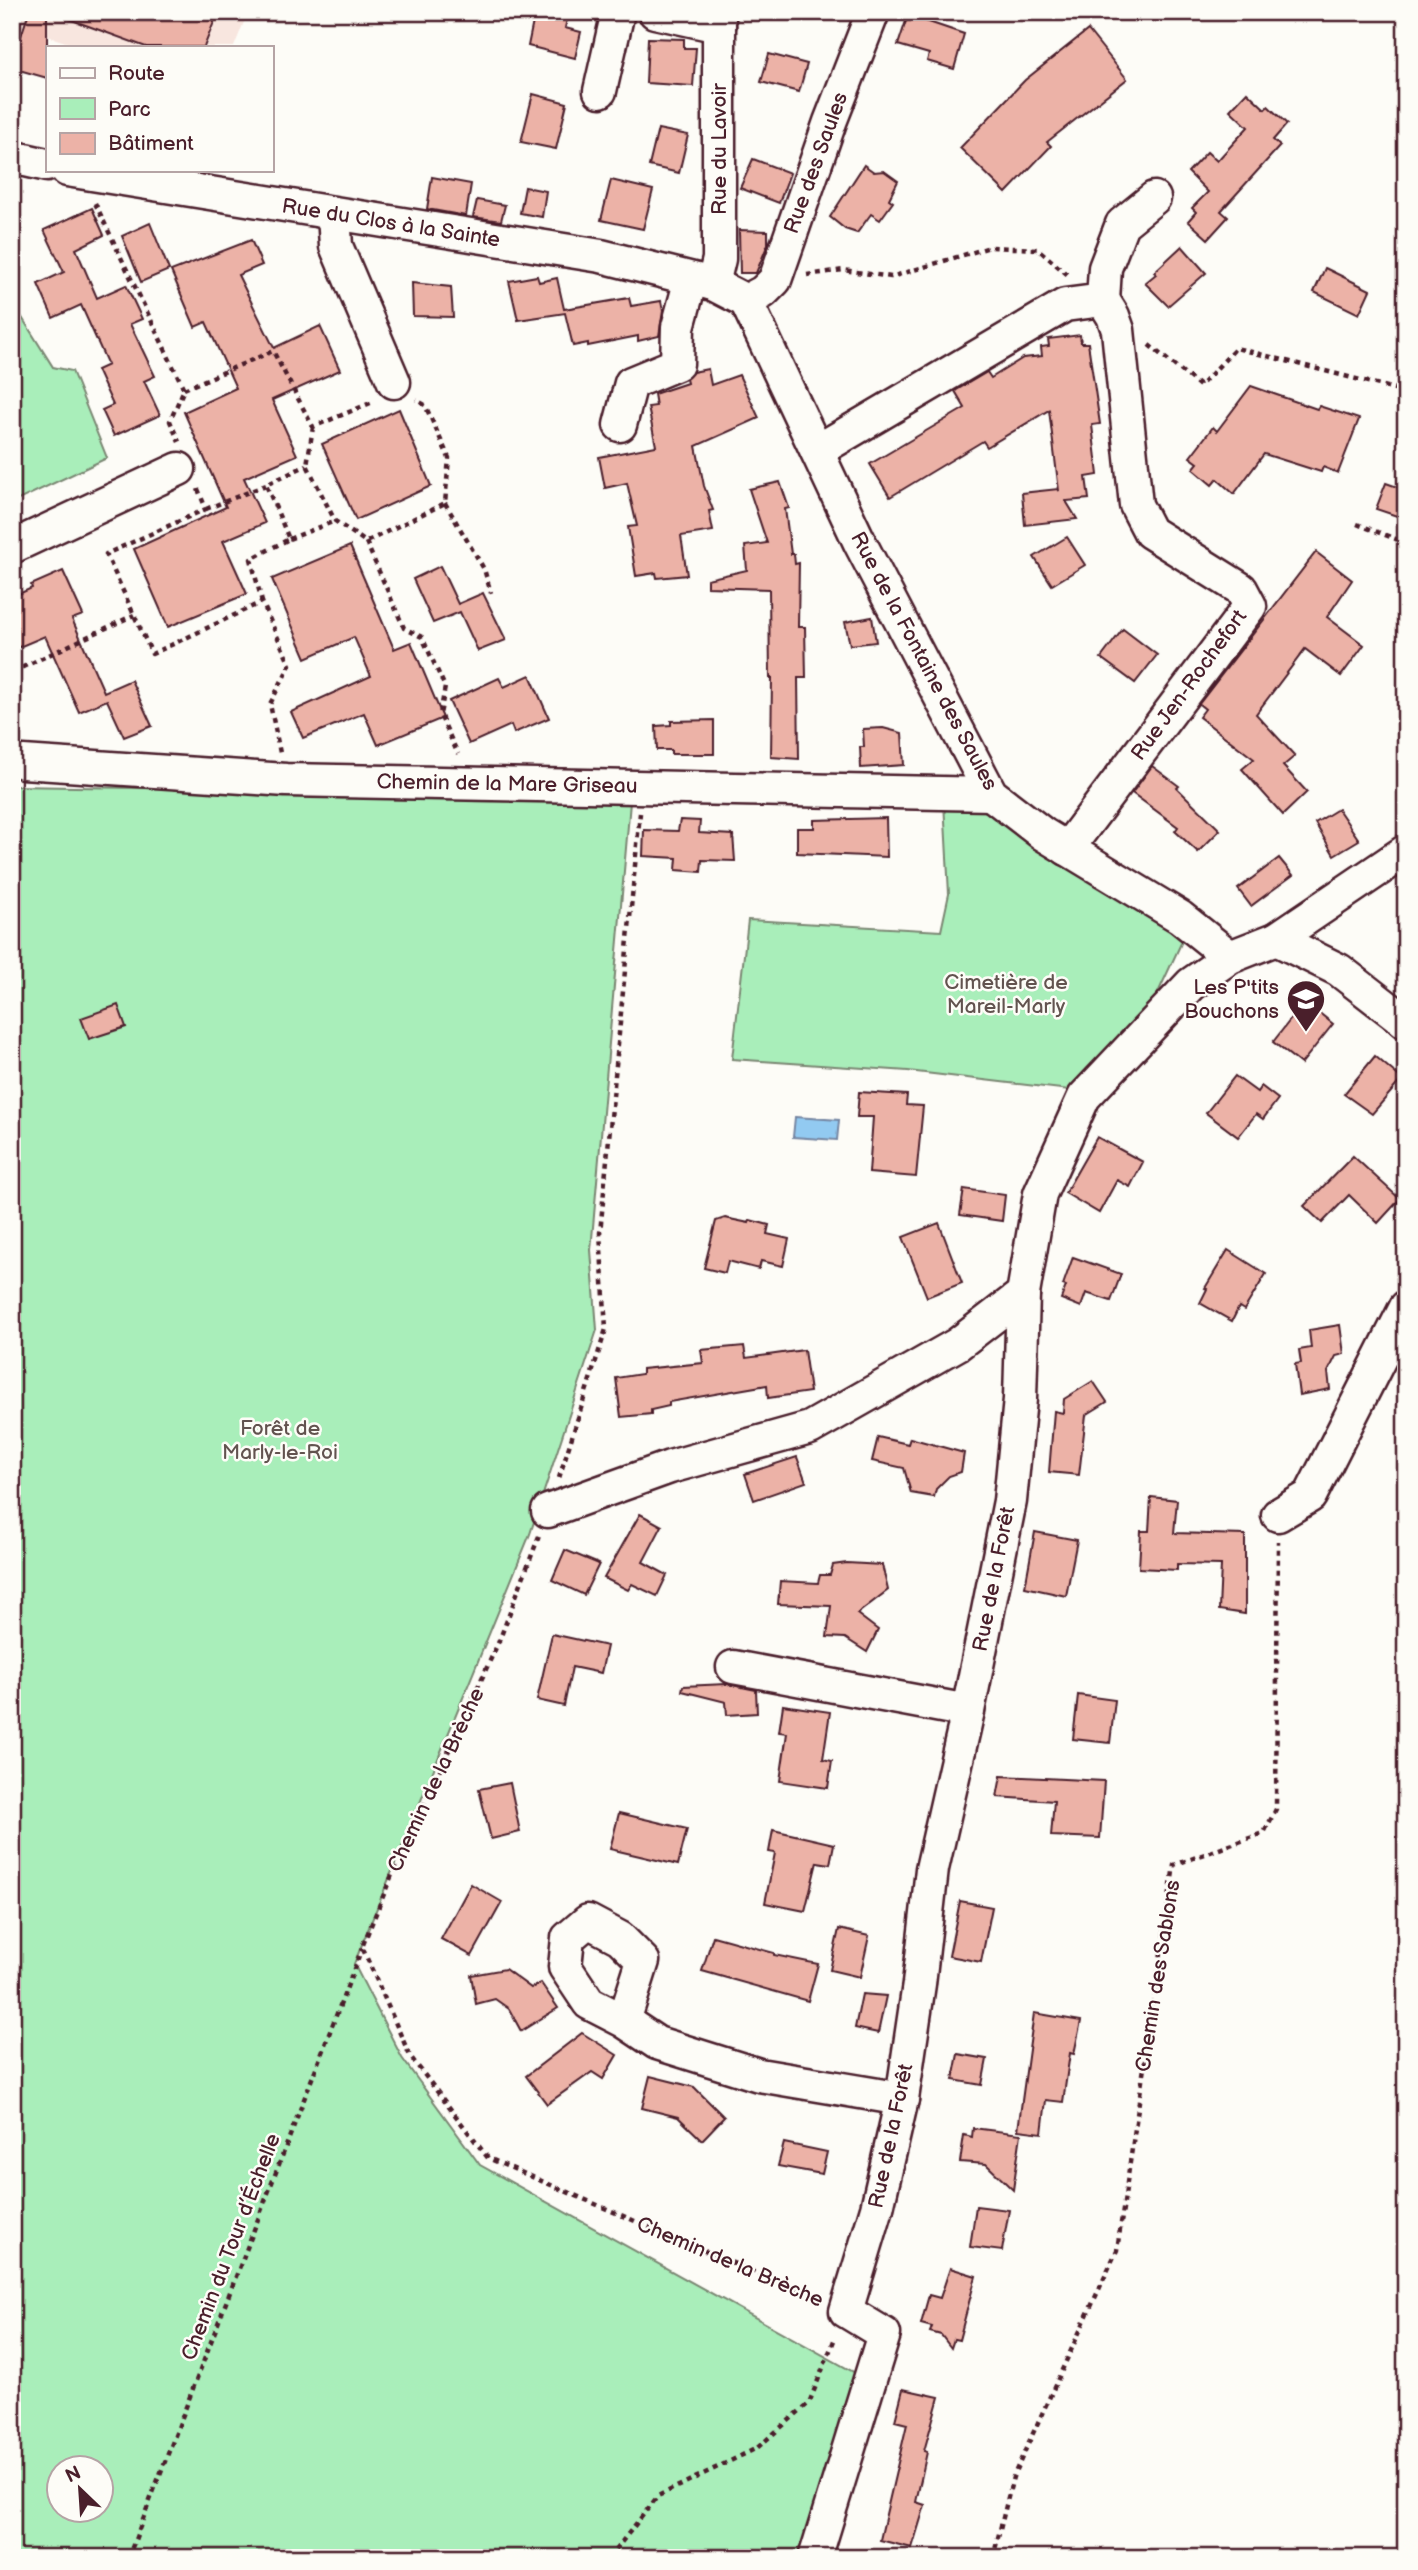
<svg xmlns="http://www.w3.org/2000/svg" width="1418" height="2570" font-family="'Balsamiq Sans',sans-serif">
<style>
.built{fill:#f8e6df}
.green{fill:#a9eeba;stroke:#7a8672;stroke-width:2;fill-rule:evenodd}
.water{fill:#92caf1;stroke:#7586a2;stroke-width:2}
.building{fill:#ecb2a7;stroke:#4a1f2b;stroke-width:2}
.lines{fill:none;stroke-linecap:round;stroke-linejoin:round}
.minor-casing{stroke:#4a1f2b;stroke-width:37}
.path{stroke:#4a1f2b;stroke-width:4.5;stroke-dasharray:5 5;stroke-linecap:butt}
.minor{stroke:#fdfcf7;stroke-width:32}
.labels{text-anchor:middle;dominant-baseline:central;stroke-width:5;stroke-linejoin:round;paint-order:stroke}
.street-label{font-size:21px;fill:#4a1f2b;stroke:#fdfcf7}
.park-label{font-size:21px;fill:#62534f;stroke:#fdfcf7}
.poi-label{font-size:21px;fill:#4a1f2b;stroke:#fdfcf7;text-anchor:end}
</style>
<rect width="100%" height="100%" fill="#fdfcf7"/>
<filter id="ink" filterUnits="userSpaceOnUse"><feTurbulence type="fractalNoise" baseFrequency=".0143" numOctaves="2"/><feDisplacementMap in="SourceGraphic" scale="14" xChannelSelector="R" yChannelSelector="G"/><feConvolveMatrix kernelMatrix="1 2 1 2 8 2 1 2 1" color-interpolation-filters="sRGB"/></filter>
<g filter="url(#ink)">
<polygon class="built" points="12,12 248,12 234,47 80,47 12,24"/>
<g class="green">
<polygon points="12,308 16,308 53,367 72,371 107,458 12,503"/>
<path d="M12,786L440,793L630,802L591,1250L597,1330L530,1534L354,1964L402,2058L480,2165L866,2379L803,2558H12ZM60,2468H102V2510H60Z"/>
<polygon points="944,802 987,805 1183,939 1151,1008 1078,1091 908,1071 732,1059 748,920 941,931 949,894"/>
</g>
<polygon class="water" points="795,1117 839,1120 837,1140 793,1137"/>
<g class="building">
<polygon points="29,12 47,12 47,78 12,68 12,43 18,45"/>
<polygon points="58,12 218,12 204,47 146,47 58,15"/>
<polygon points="535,12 567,19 565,28 581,32 575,58 528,46"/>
<polygon points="908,15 964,34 954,69 927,61 929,54 898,45"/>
<polygon points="1088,30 1127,79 1047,142 1051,146 1006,193 960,148 1025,80"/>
<polygon points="648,38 684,39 684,48 696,48 693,86 646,83"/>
<polygon points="769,54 807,64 799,92 761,82"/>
<polygon points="1247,92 1265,109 1268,106 1287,124 1273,140 1280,146 1221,211 1228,217 1208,239 1188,221 1196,212 1192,208 1208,192 1188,172 1207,152 1217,161 1248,127 1230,110"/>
<polygon points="533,94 567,103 556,149 521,142"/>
<polygon points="658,129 688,135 679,173 649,166"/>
<polygon points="753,159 790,173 779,203 740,188"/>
<polygon points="864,165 874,172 884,171 898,181 889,199 893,202 880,220 871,214 857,233 845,229 830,217"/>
<polygon points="432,177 471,184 466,216 427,209"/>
<polygon points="611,180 653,190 643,229 601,220"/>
<polygon points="525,187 546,191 542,217 520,213"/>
<polygon points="477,200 505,205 501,221 473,217"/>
<polygon points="92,208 104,235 76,249 97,298 126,285 142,319 130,324 155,376 144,381 160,415 114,436 102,410 113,405 97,370 108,365 81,305 53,318 38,284 64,272 44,230"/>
<polygon points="150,223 169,270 141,282 122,236"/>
<polygon points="739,230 768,231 768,244 756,273 740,273"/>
<polygon points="251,240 262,265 238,275 274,348 320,326 340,370 272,400 297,455 244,478 265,523 223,541 247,594 168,627 134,549 226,507 184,412 236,388 206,322 195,327 171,271"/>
<polygon points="1182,246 1206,273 1168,306 1145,283 1156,274 1154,272"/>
<polygon points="1325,268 1370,290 1359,314 1314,292"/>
<polygon points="537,276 539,282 557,278 564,309 629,298 631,306 661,301 663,311 659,336 638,341 638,336 588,346 588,343 573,346 565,313 518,320 509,281"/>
<polygon points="412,283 451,287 453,317 413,316"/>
<polygon points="1080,335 1081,343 1088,343 1100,424 1092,425 1098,475 1086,477 1089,499 1066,501 1077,519 1025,525 1022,493 1058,489 1059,491 1049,410 987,447 983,441 890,497 870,464 965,408 955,391 987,372 991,378 1023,358 1042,356 1041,347 1049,346 1048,339"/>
<polygon points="708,369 711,385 739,375 759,418 696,446 704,486 713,510 709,511 713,531 681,536 687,575 657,578 656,573 636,576 628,527 637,526 627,483 605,488 599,457 656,446 648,407 656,406 654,394 687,383 686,379 693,372"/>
<polygon points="1251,386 1317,409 1319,406 1359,419 1338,473 1323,467 1321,472 1264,454 1234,494 1217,479 1212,485 1193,469 1198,463 1190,457 1213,427 1217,431"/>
<polygon points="399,409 431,486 356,520 322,444"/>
<polygon points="780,482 789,508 785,509 791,554 794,554 795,564 799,563 798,627 805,627 806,678 798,678 799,759 771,757 772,678 770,678 769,589 707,587 707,579 747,570 745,546 767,543 749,489"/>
<polygon points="1386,483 1406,490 1406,519 1376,509"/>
<polygon points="1067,537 1085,565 1052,585 1034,557"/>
<polygon points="350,546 394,649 411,642 443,718 378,745 364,713 303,738 291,712 371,676 354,637 306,658 272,579"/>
<polygon points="1316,552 1352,580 1327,617 1364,645 1341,676 1305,649 1256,714 1295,756 1283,766 1307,792 1283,815 1242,769 1254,759 1199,717 1205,709 1199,704"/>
<polygon points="440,566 458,604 483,593 506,640 478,651 460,612 433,623 413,579"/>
<polygon points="63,571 83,615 72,619 104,692 131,680 152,726 124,737 107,700 79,712 45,636 12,650 12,597 32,588 31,585"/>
<polygon points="872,617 876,642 850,645 845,622"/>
<polygon points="1123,629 1157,655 1135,683 1101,658"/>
<polygon points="530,675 549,718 514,733 511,725 469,744 449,701 499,678 504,687"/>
<polygon points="714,720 714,754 671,754 671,750 657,750 656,726 671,725 671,721"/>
<polygon points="883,728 902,733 904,765 861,768 860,747 864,747 863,729"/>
<polygon points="1152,766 1179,786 1177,788 1220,830 1198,852 1175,831 1178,827 1132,793"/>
<polygon points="1338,809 1359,840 1334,855 1315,823"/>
<polygon points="886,818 887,857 797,853 797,828 814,828 814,820"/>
<polygon points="680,820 700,821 699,833 733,835 735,861 702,860 701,872 676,870 677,858 643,856 644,830 678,831"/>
<polygon points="1279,858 1293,875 1251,906 1238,889"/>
<polygon points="1307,1003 1333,1024 1301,1064 1273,1042 1294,1015 1297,1017"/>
<polygon points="118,1005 126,1027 89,1039 81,1018"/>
<polygon points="1375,1056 1402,1079 1372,1114 1344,1094"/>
<polygon points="1235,1076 1257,1092 1261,1086 1278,1099 1263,1119 1256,1114 1238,1137 1206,1113"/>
<polygon points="859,1092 907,1095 906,1105 923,1106 916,1177 869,1173 873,1117 857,1117"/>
<polygon points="1097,1137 1143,1162 1130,1187 1117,1180 1099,1213 1065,1193"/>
<polygon points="1353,1156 1400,1199 1378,1223 1349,1195 1322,1223 1304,1206"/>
<polygon points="964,1189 1005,1195 1002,1221 960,1215"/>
<polygon points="725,1218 749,1223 750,1220 769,1225 767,1234 789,1239 783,1266 761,1261 759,1269 728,1261 725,1273 704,1268 716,1221"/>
<polygon points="939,1223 962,1283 927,1297 903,1237"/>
<polygon points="1228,1250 1266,1274 1244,1310 1239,1307 1232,1321 1200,1303 1207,1289 1205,1288"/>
<polygon points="1073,1257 1121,1274 1111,1301 1086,1293 1081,1307 1061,1299 1066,1286 1063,1285"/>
<polygon points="1340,1325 1344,1354 1336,1356 1328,1372 1330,1389 1299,1395 1295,1364 1301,1363 1299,1350 1311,1348 1309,1330"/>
<polygon points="744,1346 746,1358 804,1350 810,1392 768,1398 767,1385 669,1402 669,1406 651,1410 651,1414 621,1417 616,1378 642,1374 642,1369 703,1363 701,1350"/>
<polygon points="1093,1381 1107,1402 1086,1415 1079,1475 1049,1472 1054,1411 1063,1413 1064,1399"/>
<polygon points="878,1437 908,1444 910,1438 964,1453 961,1472 949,1476 936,1489 934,1497 911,1493 904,1468 872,1461"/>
<polygon points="797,1457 806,1482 754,1500 745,1474"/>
<polygon points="1151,1497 1177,1500 1174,1533 1245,1535 1245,1614 1219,1610 1221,1565 1177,1564 1177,1570 1139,1568 1141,1531 1149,1531"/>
<polygon points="640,1514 662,1526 643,1562 667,1575 657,1596 632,1584 628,1590 604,1578"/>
<polygon points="1035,1532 1077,1540 1066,1596 1025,1587"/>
<polygon points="565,1550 599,1564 584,1595 552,1580"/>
<polygon points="847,1563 882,1565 888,1590 857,1614 878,1630 867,1652 845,1638 827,1637 831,1606 778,1604 780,1581 818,1583 820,1575 830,1575 833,1565"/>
<polygon points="552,1634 607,1646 601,1673 572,1667 564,1706 537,1700"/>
<polygon points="727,1684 756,1690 757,1713 727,1715 726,1702 682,1691 683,1686"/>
<polygon points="1078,1695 1115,1700 1110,1743 1073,1739"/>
<polygon points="783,1705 830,1712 823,1759 832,1761 828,1788 780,1781 787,1733 779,1732"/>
<polygon points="1001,1776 1104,1781 1100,1838 1051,1836 1054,1801 997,1797"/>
<polygon points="510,1783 520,1832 491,1839 479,1789"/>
<polygon points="619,1813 687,1829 678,1865 610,1849"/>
<polygon points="773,1830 834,1844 830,1864 817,1862 805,1911 765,1903 775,1853 769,1852"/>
<polygon points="471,1884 502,1902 472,1956 441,1939"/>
<polygon points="960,1901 992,1907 981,1962 949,1956"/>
<polygon points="839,1929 869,1936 860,1977 830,1970"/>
<polygon points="713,1936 774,1953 774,1955 818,1964 808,2001 702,1971"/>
<polygon points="505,1969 531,1988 541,1983 558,2008 521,2031 509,2009 495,1999 476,2004 471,1975"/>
<polygon points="862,1994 886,1996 878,2033 855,2028"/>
<polygon points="1034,2013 1081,2021 1074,2054 1070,2053 1063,2102 1046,2100 1042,2133 1018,2130"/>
<polygon points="582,2033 617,2055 603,2079 592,2072 547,2104 526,2076"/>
<polygon points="958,2054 987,2059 982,2085 953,2080"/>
<polygon points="650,2076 694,2087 724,2117 702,2140 678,2117 642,2108"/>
<polygon points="973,2128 1021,2134 1013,2190 986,2164 960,2162 964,2135 972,2137"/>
<polygon points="784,2143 827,2152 822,2174 778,2166"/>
<polygon points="976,2206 1009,2210 1002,2251 970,2247"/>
<polygon points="950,2268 976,2276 959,2340 954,2339 951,2348 941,2335 930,2332 932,2327 921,2324 929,2295 940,2298"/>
<polygon points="903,2389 939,2397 924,2451 927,2452 916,2502 925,2505 912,2548 880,2540 907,2424 895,2421"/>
</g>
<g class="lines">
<g class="minor-casing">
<g id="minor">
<polyline points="655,12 719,26"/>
<polyline points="600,91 618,12"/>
<polyline points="12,157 47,165"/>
<polyline points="67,170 601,256 713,284 746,301 860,543 991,794 1043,834 1180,917 1230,957"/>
<polyline points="334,214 336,246 394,382"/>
<polyline points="713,284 719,259 719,12"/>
<polyline points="1103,300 1105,268 1122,224 1154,198"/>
<polyline points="746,301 763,292 775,280 830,122 873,12"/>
<polyline points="620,425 631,383 677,364 678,327 691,279"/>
<polyline points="817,451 1065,305 1103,300 1113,316 1118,330 1136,505 1150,532 1241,589 1250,606 1067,849"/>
<polyline points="12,547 179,469"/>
<polyline points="23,762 286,780 991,794"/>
<polyline points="1276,939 1339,970 1406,1022"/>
<polyline points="548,1511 670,1467 810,1428 958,1344 1023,1294"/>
<polyline points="1278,1515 1310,1496 1406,1307"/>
<polyline points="733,1667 968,1711"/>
<polyline points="624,2021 589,2003 565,1967 568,1938 588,1921 620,1938 643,1961 624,2021 657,2043 759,2075 902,2099"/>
<polyline points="815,2558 884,2334 846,2311 877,2208 902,2099 919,1984 932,1869 968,1711 1010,1501 1020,1399 1023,1294 1040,1194 1084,1097 1191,984 1230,957 1276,939 1406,851"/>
</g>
</g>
<g class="path">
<polyline points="95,203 184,389 170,421 179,442"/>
<polyline points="807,275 843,270 891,277 990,247 1038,249 1069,276"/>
<polyline points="1149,345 1200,386 1236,348 1395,389 1406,370"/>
<polyline points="184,389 273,351 313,427 373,402"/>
<polyline points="313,427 307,465 335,521 366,542 445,503 449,458 425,405 416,400"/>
<polyline points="198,489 206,509 106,554 152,654 262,602 290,665 270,704 280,753"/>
<polyline points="445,503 484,569 491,593"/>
<polyline points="206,509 266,485"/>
<polyline points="1357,524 1406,543"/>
<polyline points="289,539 335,521"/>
<polyline points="366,542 404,628 422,637 445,687 440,715 458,754"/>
<polyline points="262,602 251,559 289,539 266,485 307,465"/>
<polyline points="12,668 23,667 134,615"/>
<polyline points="559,1478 606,1329 600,1233 640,813"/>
<polyline points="539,1536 499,1641 394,1870 362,1947 410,2056 488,2158 819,2300"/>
<polyline points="128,2558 362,1948"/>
<polyline points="609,2558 658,2496 757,2448 809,2403 835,2338"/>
<polyline points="993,2558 1013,2477 1117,2250 1174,1865 1264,1833 1276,1809 1278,1541"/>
</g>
<use href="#minor" class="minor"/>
</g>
</g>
<defs>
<g id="school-pin" transform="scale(2.0125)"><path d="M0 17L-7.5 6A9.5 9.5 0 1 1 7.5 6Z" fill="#4a1f2b" stroke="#fdfcf7"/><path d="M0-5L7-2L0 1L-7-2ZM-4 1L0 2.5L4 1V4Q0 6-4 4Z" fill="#fff"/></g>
</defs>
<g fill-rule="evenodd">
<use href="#school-pin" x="1306" y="999"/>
</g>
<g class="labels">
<g class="street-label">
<text transform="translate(719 149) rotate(-90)">Rue du Lavoir</text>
<text transform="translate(816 163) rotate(-70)">Rue des Saules</text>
<text transform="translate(391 223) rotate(9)">Rue du Clos à la Sainte</text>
<text transform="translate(924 661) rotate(62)">Rue de la Fontaine des Saules</text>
<text transform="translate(1189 685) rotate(-54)">Rue Jen-Rochefort</text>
<text transform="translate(507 784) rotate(1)">Chemin de la Mare Griseau</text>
<text transform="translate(994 1579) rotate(-79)">Rue de la Forêt</text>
<text transform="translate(436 1780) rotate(-65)">Chemin de la Brèche</text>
<text transform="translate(1158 1976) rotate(-81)">Chemin des Sablons</text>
<text transform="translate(891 2136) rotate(-78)">Rue de la Forêt</text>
<text transform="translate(231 2247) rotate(-69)">Chemin du Tour d’Échelle</text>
<text transform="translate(730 2262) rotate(23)">Chemin de la Brèche</text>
</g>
<g class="park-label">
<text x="1006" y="982">Cimetière de<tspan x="1006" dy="24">Mareil-Marly</tspan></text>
<text x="280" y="1428">Forêt de<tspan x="280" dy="24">Marly-le-Roi</tspan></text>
</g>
<g class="poi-label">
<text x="1279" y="987">Les P'tits<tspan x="1279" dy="24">Bouchons</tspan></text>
</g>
</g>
<rect width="1418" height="2570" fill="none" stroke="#fdfcf7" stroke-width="42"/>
<rect x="21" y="21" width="1376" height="2528" fill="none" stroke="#4a1f2b" stroke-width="2.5" filter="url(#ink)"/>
<rect x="46" y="46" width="228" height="126" fill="#fdfcf7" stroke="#b5a4a5" stroke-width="2"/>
<rect x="60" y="68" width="35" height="10" fill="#fdfcf7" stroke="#b5a4a5" stroke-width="2"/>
<text x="108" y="80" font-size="21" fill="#4a1f2b">Route</text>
<rect x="60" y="98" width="35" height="21" fill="#a9eeba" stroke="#b5a4a5" stroke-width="2"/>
<text x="108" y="116" font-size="21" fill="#4a1f2b">Parc</text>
<rect x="60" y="133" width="35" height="21" fill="#ecb2a7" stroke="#b5a4a5" stroke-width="2"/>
<text x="108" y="150" font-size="21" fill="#4a1f2b">Bâtiment</text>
<g transform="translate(80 2489) rotate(335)"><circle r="33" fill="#fdfcf7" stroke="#b5a4a5" stroke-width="2"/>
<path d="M0-5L12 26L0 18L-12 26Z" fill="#4a1f2b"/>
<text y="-10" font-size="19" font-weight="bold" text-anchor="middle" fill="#4a1f2b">N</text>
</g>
</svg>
